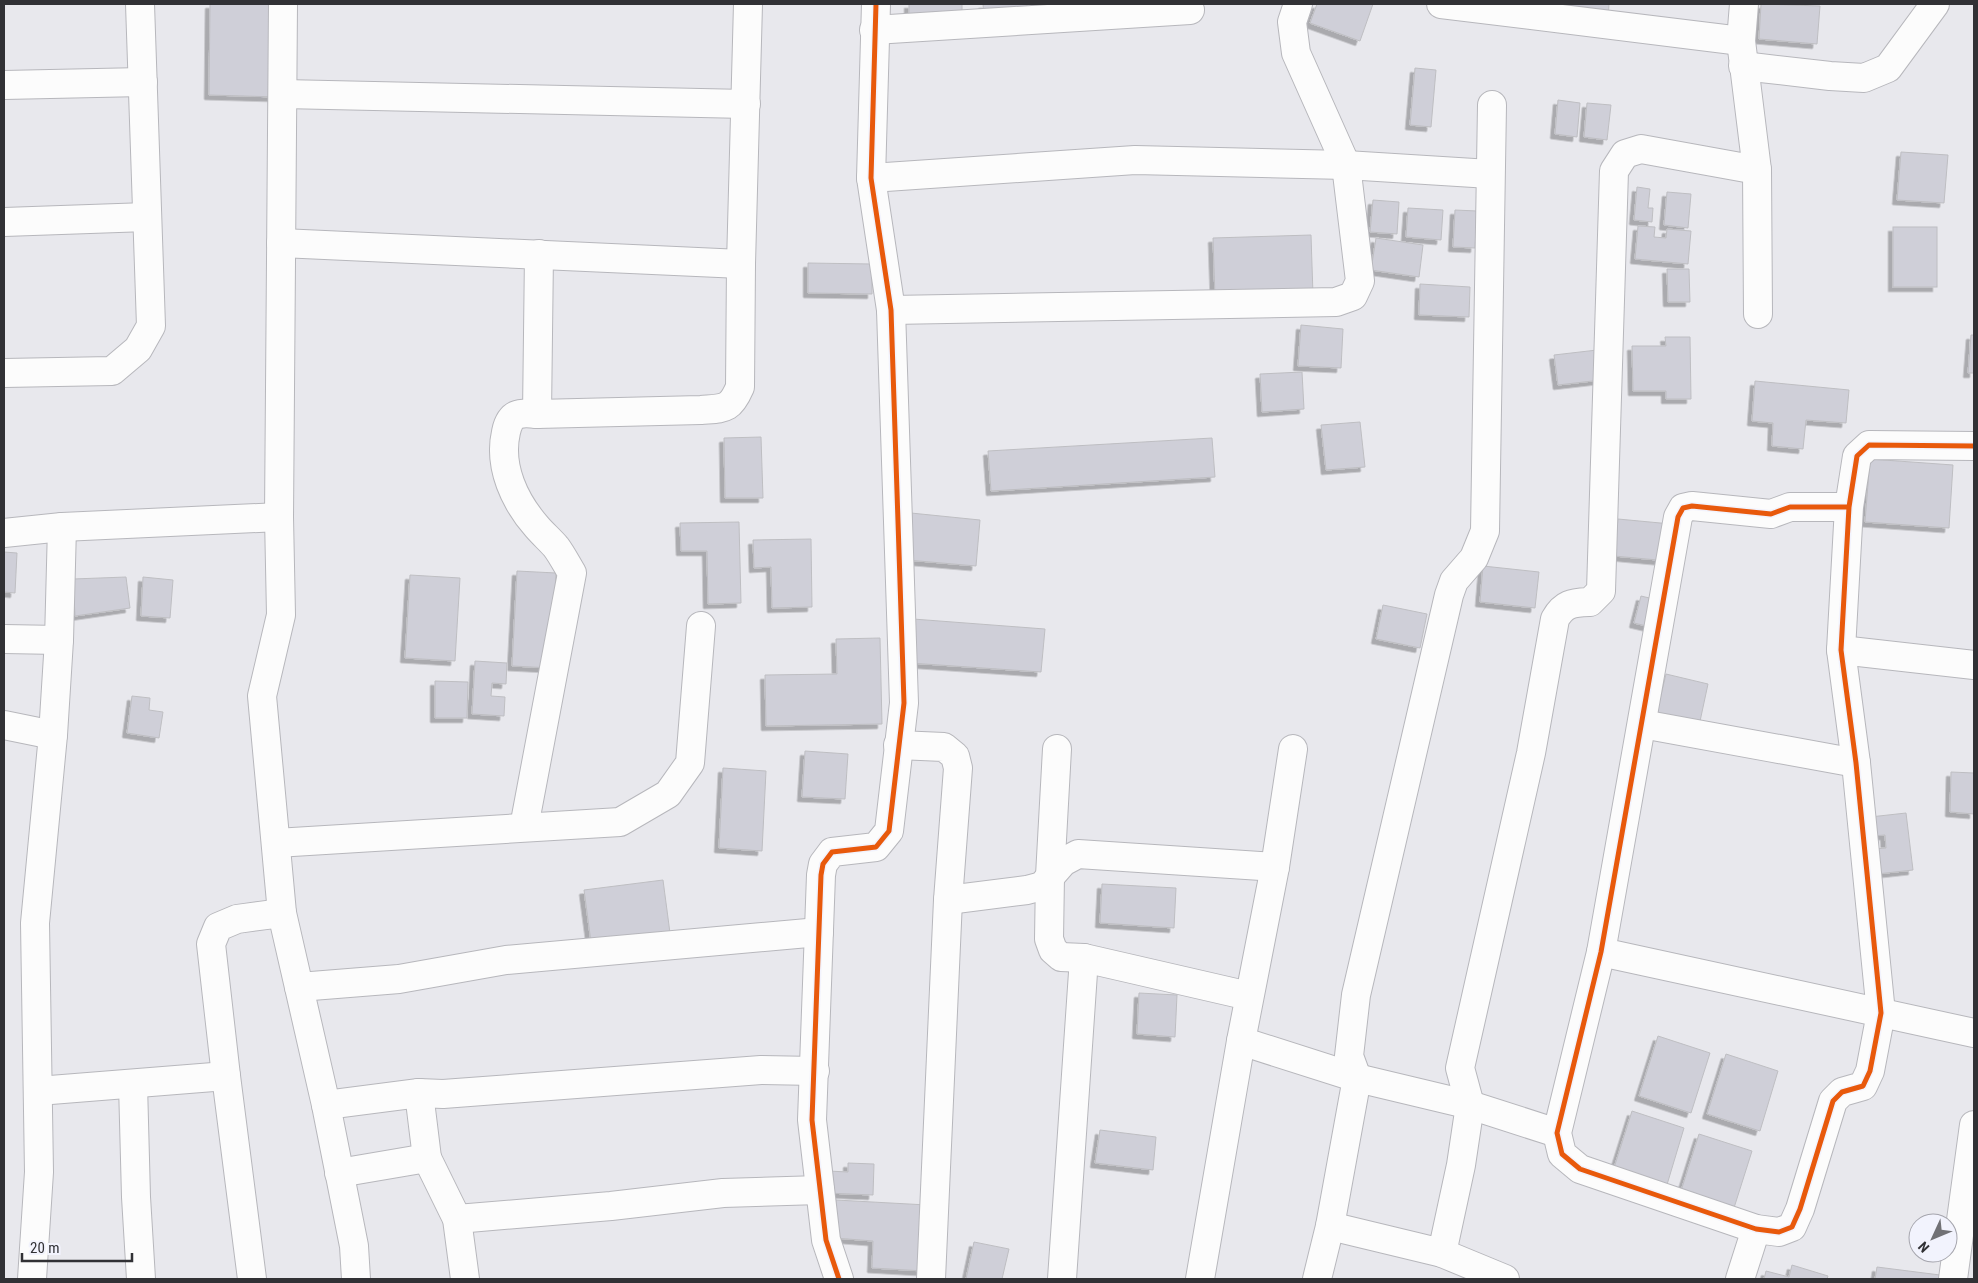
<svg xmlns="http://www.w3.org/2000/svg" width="1978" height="1283" font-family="'Roboto Condensed',sans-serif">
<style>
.building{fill:#cfcfd8;stroke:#bebec2;filter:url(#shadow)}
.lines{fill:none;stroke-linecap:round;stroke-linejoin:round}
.minor-casing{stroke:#b7b7bc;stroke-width:30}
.minor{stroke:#fcfcfc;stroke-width:28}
.cycleway-casing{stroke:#f2f3fd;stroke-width:8}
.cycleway{stroke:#e8590c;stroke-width:5}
</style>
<defs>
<filter id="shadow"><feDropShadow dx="-4.5" dy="4.5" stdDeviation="0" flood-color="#0004"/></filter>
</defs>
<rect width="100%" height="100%" fill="#e8e8ed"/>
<g class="building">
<polygon points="210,4 279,4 278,97 209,95"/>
<rect x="909" y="4" width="53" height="11"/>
<polygon points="983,4 1027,4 1027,17 984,18"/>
<polygon points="1317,4 1373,4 1360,41 1310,23"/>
<polygon points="1543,4 1609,4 1608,20"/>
<polygon points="1761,4 1820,6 1817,44 1759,39"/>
<polygon points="1415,68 1436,70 1431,127 1410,125"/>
<polygon points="1558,100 1580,103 1577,137 1555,134"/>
<polygon points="1587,103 1611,105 1607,140 1584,137"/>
<polygon points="1901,152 1948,155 1944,203 1897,200"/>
<polygon points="1637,187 1650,189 1648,208 1653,208 1652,222 1634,220"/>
<polygon points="1667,192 1691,194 1688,228 1664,225"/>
<polygon points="1373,200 1399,202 1397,234 1370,232"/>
<polygon points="1408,208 1443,210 1441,240 1406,237"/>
<polygon points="1455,210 1477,211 1475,248 1453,247"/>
<polygon points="1638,226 1655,227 1654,237 1666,238 1667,229 1691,231 1688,264 1635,259"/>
<rect x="1893" y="227" width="44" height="60"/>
<polygon points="1311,235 1313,295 1215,297 1213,238"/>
<polygon points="1376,238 1423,245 1419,277 1371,270"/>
<polygon points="808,263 872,264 872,294 808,293"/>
<polygon points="1667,269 1689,269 1690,302 1668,302"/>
<polygon points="1420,284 1470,287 1469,317 1419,315"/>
<polygon points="1301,325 1343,329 1341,368 1298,366"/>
<polygon points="1971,335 1974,335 1974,373 1968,373"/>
<polygon points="1665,337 1690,337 1691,399 1666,399 1666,391 1633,391 1632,346 1666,346"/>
<polygon points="1597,350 1601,380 1558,385 1554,355"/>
<polygon points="1302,372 1304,409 1262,412 1260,374"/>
<polygon points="1755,381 1849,390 1846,423 1806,420 1803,449 1772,446 1773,423 1752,421"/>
<polygon points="1360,422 1365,467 1326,470 1321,425"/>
<polygon points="761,437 763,498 725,498 724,438"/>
<polygon points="1212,438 1215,477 991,491 988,451"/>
<polygon points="1870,459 1953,465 1949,528 1865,522"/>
<polygon points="911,513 980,520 976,566 907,560"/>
<polygon points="1618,519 1671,524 1668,561 1614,556"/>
<polygon points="739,522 741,603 708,604 707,551 681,551 680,523"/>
<polygon points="811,539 812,607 772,608 771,567 754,568 753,540"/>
<polygon points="4,552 17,553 15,593 4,592"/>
<polygon points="1483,566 1539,572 1535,608 1480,602"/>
<polygon points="517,571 556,573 551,668 512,666"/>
<polygon points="410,575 460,578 455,661 405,658"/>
<polygon points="126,577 130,608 75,616 73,579"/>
<polygon points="143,577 173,580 170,618 141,616"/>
<polygon points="1641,596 1662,601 1655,628 1634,623"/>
<polygon points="1383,605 1427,614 1420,648 1376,639"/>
<polygon points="913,619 1045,629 1041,672 910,663"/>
<polygon points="880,638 882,724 766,726 765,675 837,674 836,639"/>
<polygon points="475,661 507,663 506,684 492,683 491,696 505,697 504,716 472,714"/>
<polygon points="1666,674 1708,684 1699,726 1656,716"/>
<polygon points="435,681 468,682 467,718 435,718"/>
<polygon points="132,696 150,698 149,710 163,712 159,738 127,733"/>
<polygon points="805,751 848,754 845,799 802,797"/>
<polygon points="723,768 766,771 762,851 719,848"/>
<polygon points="1951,772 1974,773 1974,814 1950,812"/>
<polygon points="1906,813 1913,870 1877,874 1874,849 1886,848 1885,835 1872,836 1870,817"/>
<polygon points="663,880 670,933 591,942 584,890"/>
<polygon points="1102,884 1176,888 1174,928 1100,923"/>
<polygon points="1139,993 1177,995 1175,1037 1137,1034"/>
<polygon points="1658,1036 1710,1053 1691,1113 1639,1096"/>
<polygon points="1726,1054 1778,1071 1760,1131 1707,1114"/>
<polygon points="1632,1111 1684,1128 1666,1188 1613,1171"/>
<polygon points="1100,1130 1156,1137 1153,1170 1095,1163"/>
<polygon points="1699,1134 1752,1151 1733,1211 1680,1194"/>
<polygon points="848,1163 874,1164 873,1195 827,1193 828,1171 848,1172"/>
<polygon points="836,1200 927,1205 924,1271 872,1268 873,1241 835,1238"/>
<polygon points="974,1242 1009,1249 1002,1279 966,1279"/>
<polygon points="1792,1265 1828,1276 1827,1279 1764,1279 1766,1271 1789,1277"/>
<polygon points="1877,1267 1940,1275 1940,1279 1875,1279"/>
</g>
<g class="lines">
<g class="minor-casing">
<g id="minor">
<polyline points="283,4 279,517 281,615 262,696 282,913 326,1105 354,1246 356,1279"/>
<polyline points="1441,4 1741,41"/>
<polyline points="874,30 1190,10"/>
<polyline points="1743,66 1830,76 1864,78 1888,68 1935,4"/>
<polyline points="4,85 143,82"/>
<polyline points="283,94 746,104"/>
<polyline points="1757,170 1758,314"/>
<polyline points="871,178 1135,160 1346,165 1490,174"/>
<polyline points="4,222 147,217"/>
<polyline points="281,243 741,264"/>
<polyline points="891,310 1336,302 1353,296 1360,281 1346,165 1296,53 1292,22 1298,4"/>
<polyline points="4,373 112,371 138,349 151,326 140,4"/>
<polyline points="537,414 539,254"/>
<polyline points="1849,507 1790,507 1771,514 1692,506 1683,508 1678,517 1601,952 1557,1133 1562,1154 1580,1169 1756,1229 1779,1232 1792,1227 1800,1209 1833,1101 1842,1092 1863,1086 1870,1071 1881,1013 1856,763 1841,650 1849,507 1857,456 1869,445 1974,446"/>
<polyline points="4,533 62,527 279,517"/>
<polyline points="4,639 59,640"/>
<polyline points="1841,650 1974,665"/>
<polyline points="1642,724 1856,763"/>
<polyline points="4,725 53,735"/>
<polyline points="898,745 944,747 955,756 958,768 948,900 931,1279"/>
<polyline points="1057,749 1050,876 1049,939 1053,950 1061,957 1084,958 1249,996"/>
<path d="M524,827L572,573C567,565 562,555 556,547C550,540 543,534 537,527C515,502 498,467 506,432C510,413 519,412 537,414L701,410C725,408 730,410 740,387L741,264L748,4"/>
<polyline points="276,843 620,822 668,794 690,763 701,626"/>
<polyline points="948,900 1027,890 1042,886 1063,862 1078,854 1275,867"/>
<polyline points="1601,952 1974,1033"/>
<polyline points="299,987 399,979 506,960 819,932"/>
<polyline points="1241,1041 1357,1078 1470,1105 1557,1133"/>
<polyline points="133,1084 136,1197 141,1279"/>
<polyline points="38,1091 226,1076"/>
<polyline points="326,1105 419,1093 443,1094 761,1070 815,1071"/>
<polyline points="427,1158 457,1219 465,1279"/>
<polyline points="339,1173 427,1158 419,1093"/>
<polyline points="457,1219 611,1206 723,1193 820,1190"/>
<path d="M1330,1226L1442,1253L1461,1165L1470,1105L1460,1068L1531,753L1555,619C1564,603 1572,603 1590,602L1601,591L1614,171L1625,154L1641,149L1757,170L1741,41L1744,4"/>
<polyline points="1442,1253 1505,1279"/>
<polyline points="32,1279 39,1172 35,923 53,735 59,640 62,527"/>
<polyline points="252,1279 226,1076 211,944 218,927 237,919 282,913"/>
<polyline points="839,1279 826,1240 812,1120 821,875 823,864 832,852 876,847 889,831 904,703 891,310 871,178 876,4"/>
<polyline points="1062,1279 1084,958"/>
<polyline points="1200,1279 1241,1041 1275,867 1293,749"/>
<polyline points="1317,1279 1330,1226 1357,1078 1349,1056 1356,995 1449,595 1454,581 1474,558 1485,531 1492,105"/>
<polyline points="1740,1279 1756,1229"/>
<polyline points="1953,1279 1974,1125"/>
</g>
</g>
<use href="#minor" class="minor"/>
<g class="cycleway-casing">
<g id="cycleway">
<polyline points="1849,507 1790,507 1771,514 1692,506 1683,508 1678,517 1601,952 1557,1133 1562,1154 1580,1169 1756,1229 1779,1232 1792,1227 1800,1209 1833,1101 1842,1092 1863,1086 1870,1071 1881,1013 1856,763 1841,650 1849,507 1857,456 1869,445 1974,446"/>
<polyline points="839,1279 826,1240 812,1120 821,875 823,864 832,852 876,847 889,831 904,703 891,310 871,178 876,4"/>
</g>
</g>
<use href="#cycleway" class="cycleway"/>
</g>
<rect width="1978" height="1283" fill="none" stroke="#313135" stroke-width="10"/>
<g transform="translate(1933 1238) rotate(226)"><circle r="24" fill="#f2f3fd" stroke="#a5a5ad"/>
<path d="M0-4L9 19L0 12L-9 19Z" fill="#717175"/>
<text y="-8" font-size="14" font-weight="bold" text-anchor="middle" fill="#313135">N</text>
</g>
<path d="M22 1253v8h110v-8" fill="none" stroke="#313135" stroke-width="2.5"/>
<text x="30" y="1253" font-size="15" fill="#313135" stroke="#f2f3fd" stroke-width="4" paint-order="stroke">20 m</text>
</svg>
